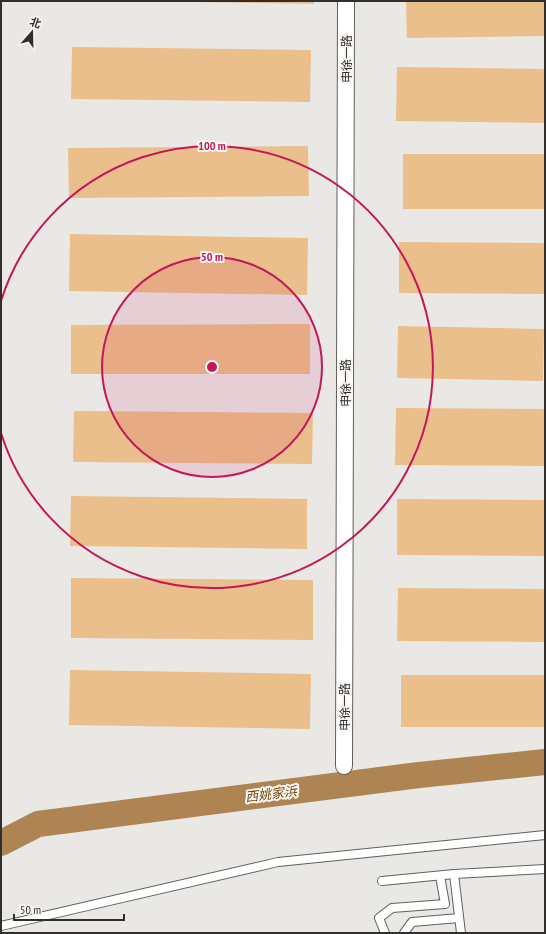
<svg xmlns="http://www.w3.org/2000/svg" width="546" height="934" font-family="'PT Sans Narrow','Noto Sans SC',sans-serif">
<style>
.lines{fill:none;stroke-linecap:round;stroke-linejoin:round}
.river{stroke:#ae8452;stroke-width:26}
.building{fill:#ebbf8b}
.lane-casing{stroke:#615f5c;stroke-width:10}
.street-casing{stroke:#615f5c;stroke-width:18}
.lane{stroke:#fff;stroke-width:8}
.street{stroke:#fff;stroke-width:16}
.ring{fill:none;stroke:#c2185b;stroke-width:2}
.labels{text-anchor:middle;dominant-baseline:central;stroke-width:4;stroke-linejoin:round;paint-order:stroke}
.street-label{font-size:12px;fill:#302f2e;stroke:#f8f5f2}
.water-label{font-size:13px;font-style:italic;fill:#724808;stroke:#f8f5f2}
.centre{fill:#c2185b;stroke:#f8f5f2;stroke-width:2}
.ring-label{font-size:12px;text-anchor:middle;font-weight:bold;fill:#c2185b;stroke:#f8f5f2;stroke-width:4;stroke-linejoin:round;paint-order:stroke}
</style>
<rect width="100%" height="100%" fill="#eae8e5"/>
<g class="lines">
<polyline class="river" points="1,843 38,824 419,775 545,762"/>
</g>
<g class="building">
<polygon points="194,1 314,1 314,4 194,2"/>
<polygon points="406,1 545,1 545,36 407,38"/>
<polygon points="72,47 311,50 310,102 71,99"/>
<polygon points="397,67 545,69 545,123 396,121"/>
<polygon points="308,146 309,196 69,198 68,148"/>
<rect x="403" y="154" width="142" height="55"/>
<polygon points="70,234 308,238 307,295 69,291"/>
<polygon points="399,242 545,243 545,294 399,293"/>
<polygon points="310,324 310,374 71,374 71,325"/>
<polygon points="398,326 544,329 543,381 397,378"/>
<polygon points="396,408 545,409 545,466 395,465"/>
<polygon points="74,411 313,413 312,464 73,462"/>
<polygon points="71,496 307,499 307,549 70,546"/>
<polygon points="397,499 545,500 545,556 397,555"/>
<polygon points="71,578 313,580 313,640 71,638"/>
<polygon points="398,588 545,589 545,642 397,641"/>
<polygon points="70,670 311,674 310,729 69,725"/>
<rect x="401" y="675" width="144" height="52"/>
</g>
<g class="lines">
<g class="lane-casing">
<g id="lane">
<polyline points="454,874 461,933"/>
<polyline points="382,881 454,874 545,869"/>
<polyline points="1,926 278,862 545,835"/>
<polyline points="385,933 379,918 392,908 445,904 440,876"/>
<polyline points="404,933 412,922 459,918"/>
</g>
</g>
<g class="street-casing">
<polyline id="street" points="344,766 346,1"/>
</g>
<use href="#lane" class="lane"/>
<use href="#street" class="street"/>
</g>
<circle cx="212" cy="367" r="110" fill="#c2185b" fill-opacity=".12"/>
<g class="ring">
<circle cx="212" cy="367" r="110"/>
<path d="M1 301A221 221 0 1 1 1 433"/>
</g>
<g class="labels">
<g class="street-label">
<text transform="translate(346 59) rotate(-90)">申徐一路</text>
<text transform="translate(345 383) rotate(-90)">申徐一路</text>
<text transform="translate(344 707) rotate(-90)">申徐一路</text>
</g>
<g class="water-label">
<text transform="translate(271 794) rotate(-7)">西姚家浜</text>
</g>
</g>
<circle cx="212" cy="367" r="6" class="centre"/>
<g class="ring-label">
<text x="212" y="150">100 m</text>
<text x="212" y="261">50 m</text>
</g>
<rect width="546" height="934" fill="none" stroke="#302f2e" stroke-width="4"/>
<g transform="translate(32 32) rotate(20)" stroke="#f8f5f2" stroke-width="3" paint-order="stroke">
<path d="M0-3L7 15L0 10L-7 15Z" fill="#302f2e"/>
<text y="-6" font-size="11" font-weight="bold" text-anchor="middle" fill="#302f2e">北</text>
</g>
<path d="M14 914v6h110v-6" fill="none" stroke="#302f2e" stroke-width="2"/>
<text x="20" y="914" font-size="12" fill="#302f2e" stroke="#f8f5f2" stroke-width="3" paint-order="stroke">50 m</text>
</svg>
